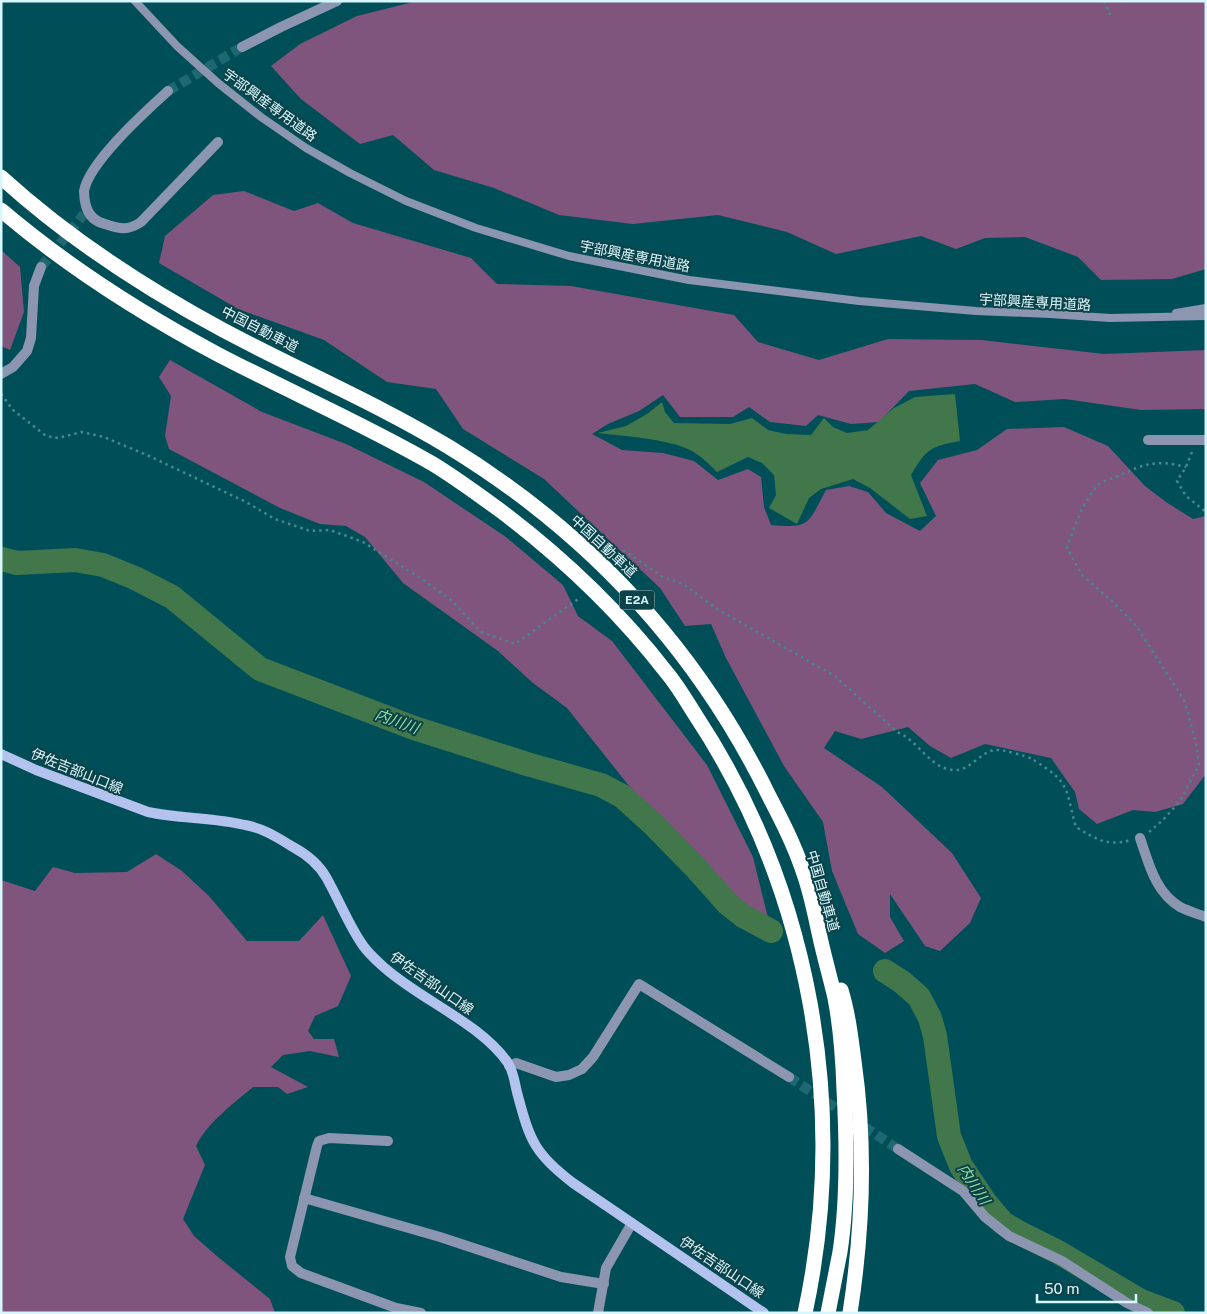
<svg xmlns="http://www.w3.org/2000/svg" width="1207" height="1314" font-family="'Public Sans','Noto Sans JP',sans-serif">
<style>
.green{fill:#7f547d}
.water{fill:#41774b}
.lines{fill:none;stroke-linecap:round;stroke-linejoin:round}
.river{stroke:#41774b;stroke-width:24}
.minor-tunnel{stroke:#206871;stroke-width:10;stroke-dasharray:10 5;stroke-linecap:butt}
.path{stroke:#498890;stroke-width:2.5;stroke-dasharray:2.5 4;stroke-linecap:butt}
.service{stroke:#8c96b1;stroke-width:8}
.minor{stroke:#8c96b1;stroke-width:10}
.secondary{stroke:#b3c3ed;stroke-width:10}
.motorway{stroke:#fff;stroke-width:15}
.labels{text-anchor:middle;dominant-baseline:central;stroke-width:4;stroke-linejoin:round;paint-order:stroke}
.shield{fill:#0e4249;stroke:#9bc1c7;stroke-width:1}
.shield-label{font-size:12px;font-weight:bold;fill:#d8f7fd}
.street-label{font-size:14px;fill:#d8f7fd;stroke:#0e4249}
.water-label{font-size:15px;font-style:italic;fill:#92e29f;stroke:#0e4249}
</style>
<rect width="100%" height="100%" fill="#004f58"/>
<g class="green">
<polygon points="417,1 1206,1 1206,269 1172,279 1101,280 1078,257 1025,237 985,238 956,249 921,236 836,254 787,232 718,215 633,224 559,215 494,188 434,170 393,135 360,144 301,99 271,66 300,44 357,16"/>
<path d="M244,191L294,211L318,203L353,223L471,258L497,284L571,286L734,315L758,342L819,360L888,339L982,340L1104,354L1206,350V409L1141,410L1065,399L1015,402L975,384L909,391L879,422L851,424L818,415L806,426L770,422L749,407L733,417H680L663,395L639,411L608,424L592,434L622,450L663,453L694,461L718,480L748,469L761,477L764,507L771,525C811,529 808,523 826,490L849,486L868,492L886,513L920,531L936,516L920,483L938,460L977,450L1007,429L1064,427L1108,446L1145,486L1166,502L1193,519L1206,516V774L1183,804L1155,812L1133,810L1097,824L1079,809L1075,792L1051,758L985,744L951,758L930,746L908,727L861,739L835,731L824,748L882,787L952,853L981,898L970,923L940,951L925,946L890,894V917L904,941L885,953L858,934L832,871L823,822L784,766L726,658L711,624L685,626L660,588L544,479L463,429L436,389L387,382L324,340L238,309L159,263L165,236L213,195Z"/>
<polygon points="1,250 20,267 24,312 10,350 1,346"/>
<polygon points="170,360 262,412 346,444 424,482 506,537 563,585 578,616 612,641 707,765 753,857 768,918 749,914 721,885 637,796 567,708 533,683 498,651 403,583 365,537 346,526 320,524 280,508 169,449 165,436 171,396 159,377"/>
<path d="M156,854L182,871L209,896L247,941H299L323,915L351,976L338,1006L315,1016L308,1031L314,1039H334L339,1057L310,1051L283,1055L271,1067L308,1087L287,1094L278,1087H253C233,1104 208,1122 196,1146L205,1165L183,1219L194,1236L218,1257L270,1299L275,1313H1V880L35,891L53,867L75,873L127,872Z"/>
</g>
<path class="water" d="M955,394L960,441C930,447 927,448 911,475L927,516L910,519L870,488L853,479L821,489L809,498L797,524L769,508L776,495L774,475L762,463L748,457L717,472C709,464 700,455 690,450C668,439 623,436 598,433L626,426L647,414L662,402L665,412L674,423L730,424L752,418L768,430L786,434L811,435L824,418L833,427L847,433L868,430L894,408L915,397Z"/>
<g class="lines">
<g class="river">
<polyline points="1,559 17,563 75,560 103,565 135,578 172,597 260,669 414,728 527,764 601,785 622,796 653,824 695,867 728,904 743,916 771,931"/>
<polyline points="885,971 902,982 919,997 930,1018 935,1036 949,1136 961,1166 985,1202 1003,1223 1020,1233 1058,1252 1141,1301 1173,1313"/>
</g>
<g class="minor-tunnel">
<polyline points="168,91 242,47"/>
<polyline points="41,267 84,214"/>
<polyline points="789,1077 898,1149"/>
</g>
<g class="path">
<polyline points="1104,1 1110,15"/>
<polyline points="1,394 13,410 46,436 58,438 82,432 104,437 149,456 246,502 275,519 310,531 330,530 363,542 422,579 452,601 481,632 515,644 581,597"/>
<polyline points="1192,452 1186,467 1177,481 1186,496 1206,512"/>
<path d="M615,560L623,550L663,577L683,584L717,609L835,676L897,732C918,740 930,769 954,770C970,771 980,752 995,750C1001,749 1027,756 1032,759C1039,763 1055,774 1060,780C1070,792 1071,813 1076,827C1095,839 1108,847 1131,840"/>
<path d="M1149,832L1163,820L1180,801L1199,765L1196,743L1184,700L1137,627L1113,602L1082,575L1067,548C1075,525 1082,503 1098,485C1102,481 1110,479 1116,477C1144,464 1155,459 1186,467"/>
</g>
<g class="service">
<polyline points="135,1 177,46 218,83 261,117 306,148 350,173 406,201 476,228 569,256 689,280 859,301 976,311 1050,314 1110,318 1206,316"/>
<polyline points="1176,313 1206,308"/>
</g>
<g class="minor">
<polyline points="242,47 281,27 337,1"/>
<path d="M168,91C146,111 89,162 84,191C84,196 85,202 86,206C89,216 96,222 105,224C120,229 128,231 141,222L218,142"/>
<polyline points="1,374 13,367 27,351 31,338 34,286 41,267"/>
<polyline points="1148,440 1206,440"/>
<path d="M1140,838C1149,864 1155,892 1180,907C1188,911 1198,914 1206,917"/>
<polyline points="509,1066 516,1063 556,1077 569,1075 582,1069 593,1057 639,984 789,1077"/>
<polyline points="388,1141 329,1138 319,1141 317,1146 290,1257 292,1266 301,1273 396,1308 421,1313"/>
<polyline points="898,1149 963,1191 985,1217 1009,1236 1062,1261 1127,1303 1148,1313"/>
<polyline points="304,1198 440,1237 561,1277 604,1284"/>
<polyline points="598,1313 606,1268 632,1223"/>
</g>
<path class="secondary" d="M1,754L36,770L148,812C180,819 213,817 245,825C263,828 278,838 293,847C306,854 319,865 326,877C338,898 347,921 360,941C366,952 377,961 386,969C423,1001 481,1024 508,1063C514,1072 515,1086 518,1096C530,1141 535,1154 573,1183L764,1313"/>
<g class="motorway">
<path d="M1,177C68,238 143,287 223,330C298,370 376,403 449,447C588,532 696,648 768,794C781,819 794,844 803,871C812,895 816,921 822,946C826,963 831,981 835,998C841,1029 843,1060 844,1090C847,1144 848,1199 840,1252C836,1272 832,1293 828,1313"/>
<path d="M1,210C68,267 142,314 219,355C290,392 364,424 433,464C456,478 479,495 501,511C563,558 619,611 667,673C678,686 687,702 696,716C811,891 849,1109 805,1313"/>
<path d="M841,990C848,1013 851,1037 854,1061C866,1145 863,1229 850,1313"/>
</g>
</g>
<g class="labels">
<rect class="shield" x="619.5" y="590.5" width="35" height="19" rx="4"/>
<g class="shield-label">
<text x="637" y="600">E2A</text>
</g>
<g class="street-label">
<text transform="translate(270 105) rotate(36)">宇部興産専用道路</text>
<text transform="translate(635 256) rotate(11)">宇部興産専用道路</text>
<text transform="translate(1035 302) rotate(3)">宇部興産専用道路</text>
<text transform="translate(260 329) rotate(27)">中国自動車道</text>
<text transform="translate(604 546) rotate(43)">中国自動車道</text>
<text transform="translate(77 771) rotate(22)">伊佐吉部山口線</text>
<text transform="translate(823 891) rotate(74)">中国自動車道</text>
<text transform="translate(432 983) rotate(35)">伊佐吉部山口線</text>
<text transform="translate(722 1267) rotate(34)">伊佐吉部山口線</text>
</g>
<g class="water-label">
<text transform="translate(397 721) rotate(20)">内川川</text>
<text transform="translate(974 1184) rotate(57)">内川川</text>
</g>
</g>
<rect width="1207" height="1314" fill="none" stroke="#d8f7fd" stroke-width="5"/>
<path d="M1037 1294v8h99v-8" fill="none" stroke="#d8f7fd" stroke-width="2.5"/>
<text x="1044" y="1294" font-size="15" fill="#d8f7fd" stroke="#0e4249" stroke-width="4" paint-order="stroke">50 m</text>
</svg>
